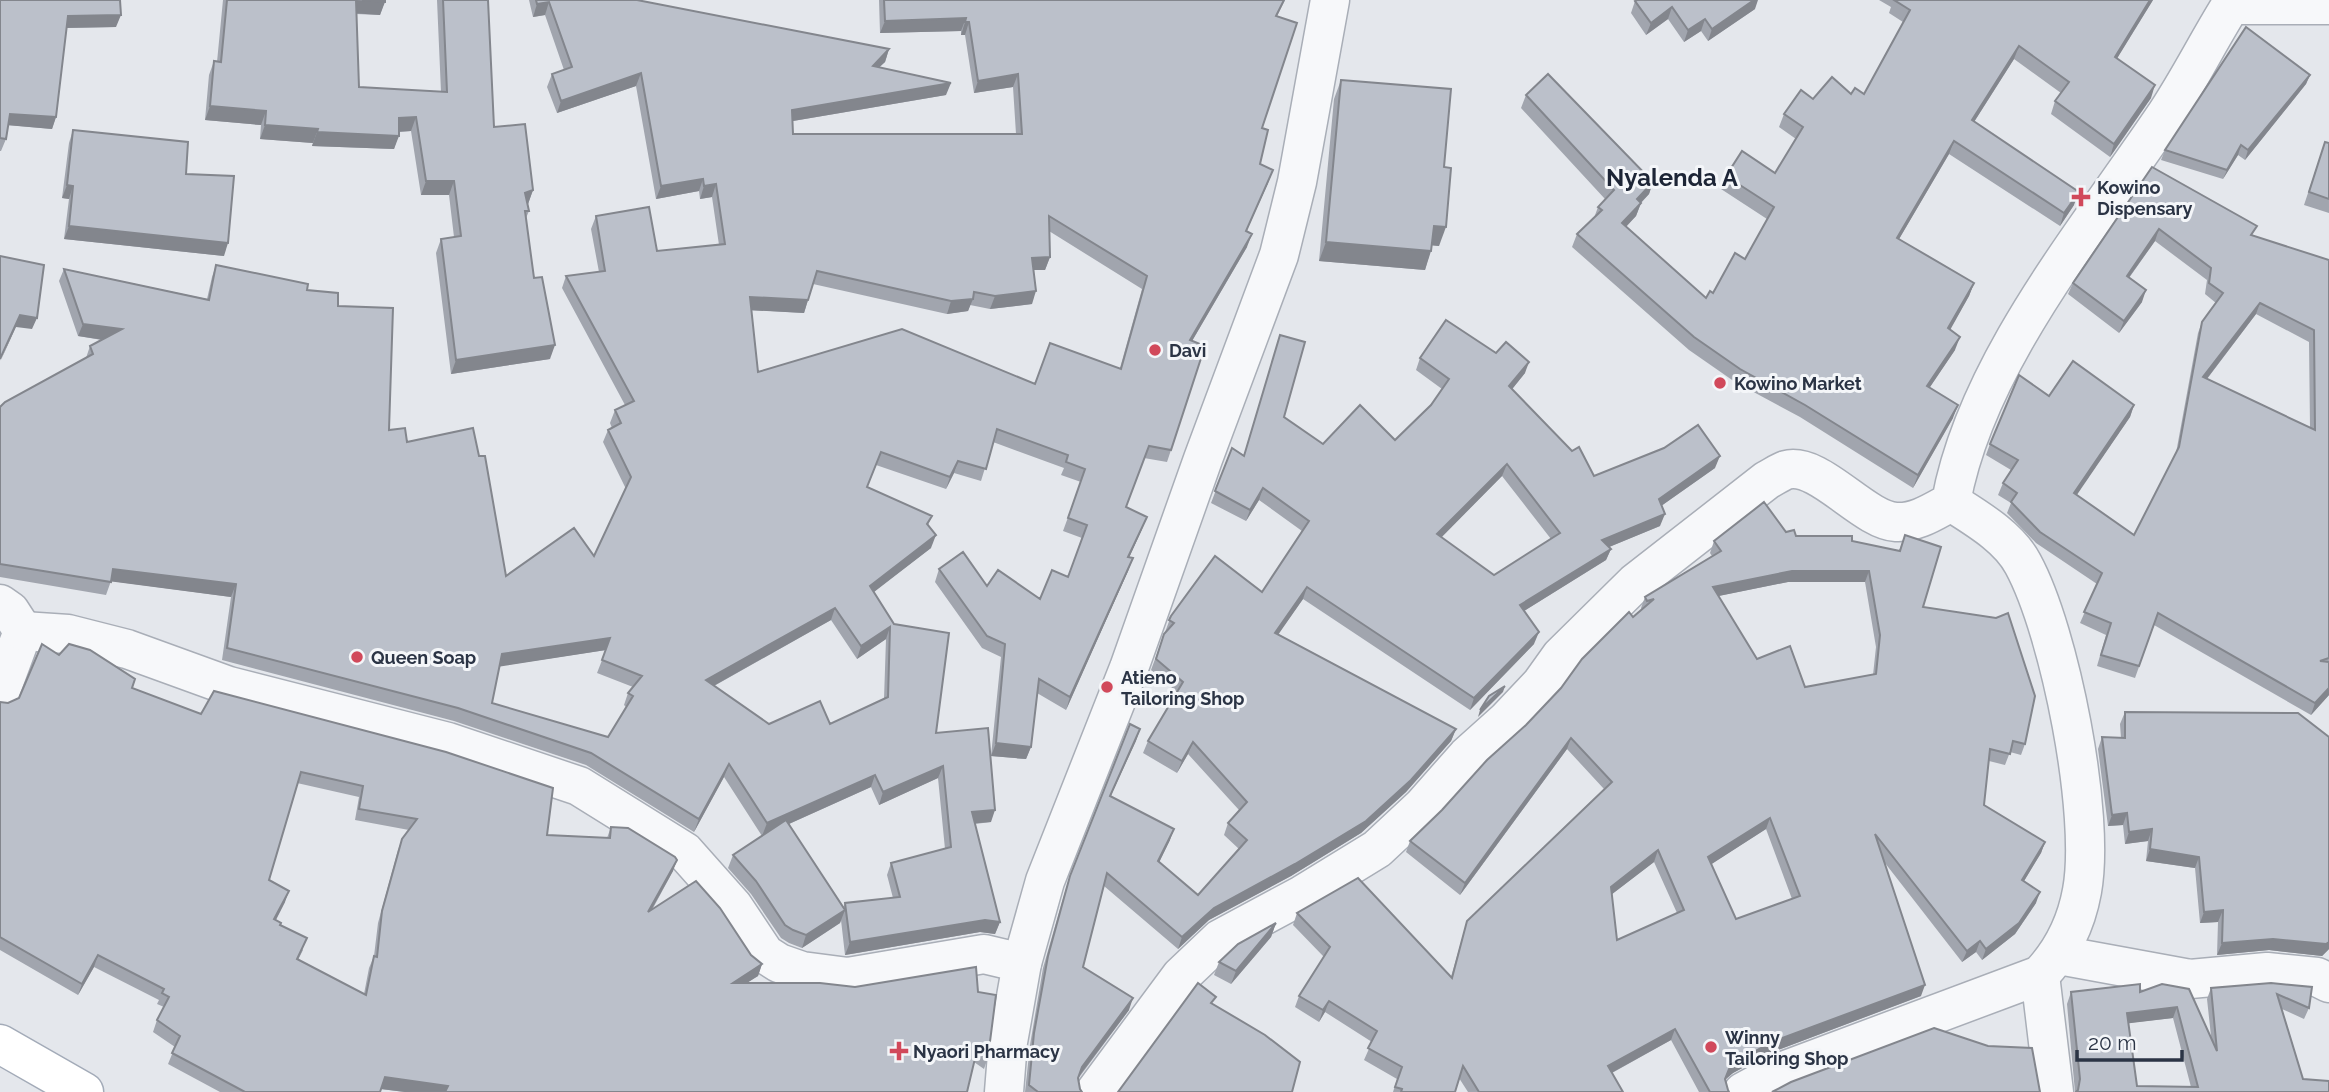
<svg xmlns="http://www.w3.org/2000/svg" width="2329" height="1092" font-family="Raleway,sans-serif">
<style>
.lines{fill:none;stroke-linecap:round;stroke-linejoin:round}
.minor-casing{stroke:#a9aeb7;stroke-width:41}
.major-casing{stroke:#a3abb8;stroke-width:41}
.minor{stroke:#f7f8fa;stroke-width:38}
.major{stroke:#fff;stroke-width:38}
.wall{fill:#a1a5ae;fill-rule:evenodd}
.shaded-wall{fill:#83868d}
.building{fill:#bbc0ca;stroke:#83868d;stroke-width:2;fill-rule:evenodd}
.poi-dot{fill:#d1495b;stroke:#f4f6f9;stroke-width:2.5}
.labels{text-anchor:middle;dominant-baseline:central;stroke-width:6;stroke-linejoin:round;paint-order:stroke}
.poi-label{font-size:18px;font-weight:bold;fill:#2b3445;stroke:#f4f6f9;text-anchor:start}
.district-label{font-size:24px;font-weight:bold;fill:#1d2536;stroke:#f4f6f9}
</style>
<rect width="100%" height="100%" fill="#e4e7ec"/>
<g class="lines">
<g class="minor-casing">
<g id="minor">
<polyline points="2231,5 2329,5"/>
<polyline points="0,604 10,611 23,631 0,693"/>
<polyline points="23,631 68,634 127,649 229,686 448,742 579,786 685,852 733,906 765,954 779,963 802,971 848,977 984,954 1022,963"/>
<polyline points="2059,955 2190,979 2267,972 2317,977 2329,983"/>
<polyline points="2040,975 2054,1092"/>
<polyline points="1004,1092 1008,1042 1022,963 1045,881 1129,668 1203,459 1279,255 1297,182 1330,0"/>
<path d="M1095,1092L1181,976L1220,939L1302,895L1377,849L1422,807L1467,756L1506,721L1541,684L1561,656L1635,583L1767,480C1773,477 1780,472 1786,470C1819,461 1863,520 1896,522C1917,523 1934,511 1951,502C1976,364 2086,233 2163,119C2189,81 2209,39 2234,0"/>
<path d="M1743,1092L1778,1073L2040,975C2063,951 2076,924 2082,891C2096,815 2060,632 2023,564C2009,537 1976,518 1951,502"/>
</g>
</g>
<g class="major-casing">
<polyline id="major" points="0,1044 84,1092"/>
</g>
<use href="#minor" class="minor"/>
<use href="#major" class="major"/>
</g>
<g class="wall">
<polygon points="0,0 116,27 66,28 56,117 52,129 8,125 6,139 1,151 0,151"/>
<polygon points="223,0 385,0 380,15 356,14 359,87 441,92 437,0 488,0 494,127 533,190 528,204 529,211 526,218 534,278 550,359 451,374 436,253 441,239 454,237 449,195 421,195 411,131 399,132 394,149 312,146 313,143 260,139 261,125 205,120 209,75 214,61 217,62"/>
<path d="M529,0H637L889,49L885,62L879,67L946,95L793,121V134H1016L1013,87L974,93L965,35H961V31L880,33L879,0H1285L1277,16L1262,128L1260,164L1268,183L1246,231L1247,247L1192,341L1171,450L1167,462L1144,458L1126,507L1142,529L1129,557L1133,558L1128,571L1066,710L1037,693L1031,747L1026,759L991,756L1001,657L982,648L935,582L939,569L987,586L1040,599L1068,577L1082,538L1063,531L1081,482L1061,475L1064,468L993,442L981,481L954,473L946,489L876,465L867,487L932,516L928,525L931,548L873,592L894,624L936,733L991,822L975,824L1000,922L995,934L980,932L845,955L841,920L840,923L802,948L789,943L781,938L751,894L728,868L733,855L762,836L724,777L694,832L586,765L454,721L222,660L231,597L111,581L106,595L0,577V407L86,358L90,346L102,340L78,336L59,281L64,269L207,299L212,277L216,265L307,290L338,306L389,430L407,442L506,576L594,556L626,489L603,442L608,430L612,428L610,423L615,410L625,405L562,288L566,276L599,272L591,229L596,216L657,251L719,245L712,197L700,199L699,191L656,199L636,86L557,113L547,87L552,74L564,70L545,15L533,17ZM1049,231L1142,289L1120,368L1035,384L758,372L751,310L804,313L813,284L947,314L968,311L970,305L990,309L1032,304L1034,270H1045L1050,257ZM831,620L857,659L886,639L884,699L830,724H769L714,686ZM606,650L597,673L633,687L628,693L624,705L626,707L608,737L492,703L499,666ZM938,778L945,849L891,863L887,875L893,898L845,903L843,908L789,824L871,787L879,805Z"/>
<polygon points="1879,0 2153,0 2117,58 2151,98 2110,157 2051,114 2055,101 2061,93 2014,59 1974,122 2074,205 2060,226 1949,154 1899,239 1974,283 1969,296 1950,329 1955,350 1929,388 1953,418 1913,488 1800,417 1735,382 1689,350 1572,247 1577,234 1594,218 1598,207 1605,199 1521,108 1526,95 1653,182 1649,194 1641,203 1636,216 1626,227 1706,298 1713,293 1745,259 1767,219 1721,189 1726,176 1775,173 1796,139 1779,127 1784,114 1813,99 1851,94 1864,94 1903,22 1889,13 1891,7"/>
<polygon points="1635,1 1755,9 1708,41 1701,31 1684,42 1668,19 1646,35 1631,13"/>
<polygon points="2310,75 2306,84 2245,160 2238,155 2223,179 2161,160 2165,150"/>
<polygon points="1341,80 1444,167 1439,246 1432,245 1425,270 1319,261 1334,99"/>
<polygon points="73,130 186,174 224,256 64,239 69,199 62,198 69,143"/>
<polygon points="2325,142 2329,143 2329,213 2304,205"/>
<path d="M2152,167L2253,236L2329,260V695L2311,715L2154,625L2135,678L2097,666L2106,635L2080,623L2097,584L2036,543L2007,513L2011,503L1998,495L2003,483L2011,470L1986,455L1990,444L2049,396L2134,405L2130,417L2076,495L2134,535L2176,453L2198,333L2202,322L2216,303L2205,294L2207,280L2155,241L2129,278L2142,302L2119,333L2068,294L2073,283ZM2256,314L2309,342L2310,428L2207,379Z"/>
<path d="M1280,335L1284,417L1323,444L1395,440L1431,405L1442,389L1416,370L1420,358L1525,373L1512,389L1594,476L1715,468L1661,506L1660,526L1609,547L1611,549L1606,560L1524,611L1534,644L1470,710L1303,599L1278,634L1456,729L1451,741L1406,792L1361,833L1291,876L1209,920L1178,949L1104,886L1083,967L1129,1010L1078,1079L1080,1089L1082,1092H1025L1030,1045L1043,968L1066,888L1130,724L1140,729L1110,797L1170,840L1159,862L1198,895L1239,849L1224,835L1228,823L1239,810L1188,754L1177,773L1143,753L1148,741L1177,692L1151,670L1171,616L1262,592L1302,531L1259,500L1246,521L1211,503L1232,448L1244,455ZM1502,476L1551,539L1494,575L1441,537Z"/>
<path d="M1786,532L1796,536L1852,541L1899,551L1905,535L1923,607L2025,744L2021,755L2010,752L2005,765L1989,761L1984,805L2045,842L2041,853L2024,881L2036,903L2015,934L1982,960L1976,952L1962,962L1885,863L1921,996L1770,1053L1733,1073L1725,1079L1728,1090L1729,1092H1699L1671,1040L1612,1073L1623,1092H1468L1459,1078L1455,1092H1393L1397,1079L1364,1060L1372,1042L1325,1012L1319,1022L1295,1007L1299,996L1324,957L1293,925L1297,913L1451,977L1467,921L1604,789L1567,749L1460,895L1406,852L1410,841L1442,810L1526,725L1642,610L1641,608L1645,597L1712,556L1710,553L1714,541ZM1788,582H1865L1876,647L1873,675L1805,687L1757,659L1718,596ZM1766,829L1792,899L1736,919L1711,864ZM1654,862L1677,913L1617,940L1612,894Z"/>
<path d="M59,655L132,688L201,714L547,835L607,838L611,827L673,871L652,910L751,955L762,964L758,976L746,983L978,992L988,1057L984,1069L974,1062L967,1092H405L381,1089L380,1092H220L168,1064L175,1047L153,1032L157,1020L164,1007L157,1004L159,1000L94,967L78,995L0,950V702L8,703L19,698ZM297,783L359,797L355,820L409,830L402,839L398,850L378,923L374,956L369,968L364,994L298,960L303,950L276,920L285,902L269,880Z"/>
<polygon points="2125,712 2329,737 2329,949 2322,956 2269,950 2217,955 2218,922 2200,923 2195,868 2146,861 2148,841 2125,844 2123,825 2108,826 2098,749 2102,737 2121,738 2120,724"/>
<polygon points="1276,923 1271,937 1231,984 1214,975 1219,962"/>
<path d="M2271,983L2309,1008L2304,1019L2282,1009L2303,1079L2329,1092H2075L2067,1004L2071,992H2140L2162,984L2211,1036L2207,999L2211,988ZM2173,1018L2191,1087L2137,1086L2128,1023Z"/>
</g>
<g class="shaded-wall">
<polygon points="356,0 385,2 380,15 351,13"/>
<polygon points="1754,0 1758,0 1755,9 1708,41 1712,29"/>
<polygon points="2150,0 2153,0 2110,70 2115,57"/>
<polygon points="549,2 545,15 533,17 537,4"/>
<polygon points="1672,7 1668,19 1646,35 1651,23"/>
<polygon points="121,15 116,27 63,28 68,16"/>
<polygon points="966,18 961,31 880,33 885,21"/>
<polygon points="1705,19 1701,31 1684,42 1688,30"/>
<polygon points="965,22 969,22 965,35 961,35"/>
<polygon points="2019,46 2014,59 1967,133 1972,120"/>
<polygon points="889,49 885,62 868,78 873,66"/>
<polygon points="641,73 636,86 557,113 561,101"/>
<polygon points="1018,74 1013,87 974,93 978,81"/>
<polygon points="2310,75 2306,84 2245,160 2248,150"/>
<polygon points="951,83 946,95 787,122 792,110"/>
<polygon points="2155,85 2151,98 2110,157 2114,144"/>
<polygon points="210,106 266,111 261,125 205,120"/>
<polygon points="10,114 56,117 52,129 6,125"/>
<polygon points="416,117 411,131 394,132 399,118"/>
<polygon points="265,125 318,129 313,143 260,139"/>
<polygon points="317,132 399,136 394,149 312,146"/>
<polygon points="1954,141 1949,154 1892,251 1897,238"/>
<polygon points="2241,145 2238,155 2223,179 2227,170"/>
<polygon points="1273,170 1268,183 1241,243 1246,231"/>
<polygon points="703,179 699,191 656,199 661,186"/>
<polygon points="426,181 454,181 449,195 421,195"/>
<polygon points="1653,182 1649,194 1632,212 1637,199"/>
<polygon points="716,184 712,197 700,199 704,186"/>
<polygon points="67,185 73,186 69,199 62,198"/>
<polygon points="533,190 528,204 525,193"/>
<polygon points="2079,192 2074,205 2060,226 2064,213"/>
<polygon points="1641,203 1636,216 1617,236 1622,223"/>
<polygon points="69,226 228,243 224,256 64,239"/>
<polygon points="1434,226 1446,227 1439,246 1427,245"/>
<polygon points="2159,229 2155,241 2122,287 2127,276"/>
<polygon points="1252,234 1247,247 1185,353 1190,340"/>
<polygon points="1326,242 1431,251 1425,270 1319,261"/>
<polygon points="1050,257 1045,270 1027,270 1032,258"/>
<polygon points="1974,283 1969,296 1944,341 1948,328"/>
<polygon points="2146,290 2142,302 2119,333 2124,321"/>
<polygon points="1036,291 1032,304 990,309 995,296"/>
<polygon points="750,297 808,300 804,313 745,310"/>
<polygon points="973,299 968,311 947,314 951,301"/>
<polygon points="2260,303 2256,314 2199,389 2203,377"/>
<polygon points="20,315 37,318 32,329 16,327 0,362"/>
<polygon points="83,324 122,329 117,342 78,336"/>
<polygon points="1960,337 1955,350 1922,399 1927,386"/>
<polygon points="555,345 550,359 451,374 456,360"/>
<polygon points="1529,362 1525,373 1505,398 1509,386"/>
<polygon points="1958,405 1953,418 1913,488 1918,475"/>
<polygon points="2134,405 2130,417 2070,505 2074,493"/>
<polygon points="1720,456 1715,468 1654,511 1659,499"/>
<polygon points="958,461 954,473 946,489 950,477"/>
<polygon points="1507,464 1502,476 1433,546 1437,534"/>
<polygon points="1263,488 1259,500 1246,521 1250,510"/>
<polygon points="1665,514 1660,526 1597,552 1602,540"/>
<polygon points="1147,517 1142,529 1124,569 1128,557"/>
<polygon points="936,535 931,548 865,599 870,586"/>
<polygon points="1611,549 1606,560 1516,616 1520,605"/>
<polygon points="1133,558 1128,571 1066,710 1070,697"/>
<polygon points="113,569 236,584 231,597 108,581"/>
<polygon points="1792,571 1869,571 1865,582 1788,582 1709,598 1713,587"/>
<polygon points="1307,587 1303,599 1271,645 1275,633"/>
<polygon points="835,608 831,620 701,693 706,680"/>
<polygon points="890,627 886,639 857,659 861,646"/>
<polygon points="1539,632 1534,644 1470,710 1474,698"/>
<polygon points="610,638 606,650 497,667 502,654"/>
<polygon points="1505,686 1503,692 1478,717 1480,710"/>
<polygon points="2329,688 2329,695 2311,715 2315,703"/>
<polygon points="1140,729 1136,741 1105,808 1110,796"/>
<polygon points="1456,729 1451,741 1406,792 1361,833 1291,876 1209,920 1178,949 1182,937 1214,908"/>
<polygon points="1571,738 1567,749 1460,895 1465,883"/>
<polygon points="1193,742 1188,754 1177,773 1182,761"/>
<polygon points="996,743 1031,747 1026,759 991,756"/>
<polygon points="729,764 724,777 694,832 699,819"/>
<polygon points="943,766 938,778 879,805 883,792"/>
<polygon points="875,775 871,787 762,836 767,823"/>
<polygon points="995,810 991,822 967,824 972,812"/>
<polygon points="2127,813 2123,825 2108,826 2112,815"/>
<polygon points="1770,818 1766,829 1704,869 1708,857"/>
<polygon points="1174,829 1170,840 1154,873 1158,861"/>
<polygon points="2152,829 2148,841 2125,844 2129,832"/>
<polygon points="2045,842 2041,853 2018,891 2022,880"/>
<polygon points="2150,849 2199,857 2195,868 2146,861"/>
<polygon points="1658,850 1654,862 1607,898 1611,887"/>
<polygon points="677,860 673,871 644,923 648,912"/>
<polygon points="289,891 285,902 270,931 274,919"/>
<polygon points="2040,892 2036,903 2015,934 1982,960 1986,949"/>
<polygon points="845,910 840,923 802,948 806,935"/>
<polygon points="2223,910 2218,922 2200,923 2204,912"/>
<polygon points="985,920 1000,922 995,934 980,932 845,955 850,942"/>
<polygon points="1276,923 1271,937 1231,984 1236,971"/>
<polygon points="2273,939 2329,942 2329,949 2322,956 2269,950 2217,955 2222,943"/>
<polygon points="1980,941 1976,952 1962,962 1967,951"/>
<polygon points="98,955 94,967 78,995 82,984"/>
<polygon points="762,964 758,976 728,995 733,983"/>
<polygon points="1925,985 1921,996 1770,1053 1733,1073 1725,1080 1729,1069 1737,1061 1774,1041"/>
<polygon points="1133,998 1129,1010 1077,1079 1082,1067"/>
<polygon points="1329,1001 1325,1012 1319,1022 1323,1010"/>
<polygon points="2177,1007 2173,1018 2123,1024 2127,1013"/>
<polygon points="1675,1029 1671,1040 1604,1077 1608,1066"/>
<polygon points="385,1077 448,1086 446,1092 405,1092 381,1089"/>
</g>
<g class="building">
<polygon points="0,0 120,0 121,15 68,16 56,117 10,114 6,139 0,138"/>
<polygon points="227,0 356,0 359,87 447,92 443,0 488,0 494,127 525,124 533,190 525,193 529,211 525,211 534,278 542,277 555,345 456,360 441,239 461,236 454,181 426,181 416,117 399,118 399,136 317,132 318,129 265,125 266,111 210,106 214,61 221,62"/>
<polygon points="362,0 385,0 385,2"/>
<path d="M536,0H637L889,49L873,66L951,83L792,110L793,134H1022L1018,74L978,81L969,22H965L966,18L885,21L884,0H1284L1276,16L1297,23L1262,128L1268,130L1260,164L1273,170L1246,231L1252,234L1190,340L1205,346L1171,450L1149,446L1126,507L1147,517L1128,557L1133,558L1070,697L1039,679L1031,747L996,743L1005,644L987,636L939,569L963,552L987,586L998,570L1040,599L1052,570L1068,577L1087,525L1068,518L1085,469L1066,462L1068,455L997,429L986,469L958,461L950,477L881,452L867,487L932,516L927,524L936,535L870,586L894,624L949,633L936,733L988,728L995,810L972,812L1000,922L985,920L850,942L845,903L900,897L891,863L951,847L943,766L883,792L875,775L767,823L729,764L699,819L591,753L458,708L227,648L236,584L113,569L111,582L0,564V407L5,402L93,354L90,346L122,329L83,324L64,269L209,300L216,265L308,284L307,290L338,293V306L393,308L389,430L405,428L407,442L473,428L479,456H485L506,576L574,528L594,556L631,477L608,430L621,423L615,410L634,401L566,276L605,271L596,216L649,207L657,251L725,244L716,184L704,186L703,179L661,186L641,73L561,101L552,74L572,67L549,2L537,4ZM1049,216L1147,276L1121,369L1050,343L1035,384L902,329L758,372L750,297L808,300L817,271L951,301L973,299L974,292L995,296L1036,291L1032,258L1050,257ZM835,608L861,646L890,627L888,697L830,724L820,701L769,724L706,680ZM610,638L602,660L642,676L628,693L633,696L608,737L492,703L502,654Z"/>
<polygon points="1637,0 1754,0 1712,29 1705,19 1688,30 1672,7 1651,23 1635,1"/>
<polygon points="1894,0 2150,0 2115,57 2155,85 2114,144 2055,101 2069,82 2019,46 1972,120 2079,192 2064,213 1954,141 1897,238 1974,283 1948,328 1960,337 1927,386 1958,405 1918,475 1805,405 1740,369 1694,337 1577,234 1602,210 1598,207 1614,190 1526,95 1548,74 1653,182 1637,199 1641,203 1622,223 1706,298 1710,291 1713,293 1735,253 1745,259 1774,207 1726,176 1742,151 1775,173 1803,127 1784,114 1801,90 1813,99 1832,77 1851,94 1855,88 1864,94 1910,10"/>
<polygon points="2246,27 2310,75 2248,150 2241,145 2227,170 2165,150"/>
<polygon points="1341,80 1451,89 1444,167 1451,168 1446,227 1434,226 1431,251 1326,242"/>
<polygon points="73,130 188,142 186,174 234,176 228,243 69,226 73,186 67,185"/>
<polygon points="2325,142 2329,143 2329,199 2309,192"/>
<path d="M2152,167L2257,226L2251,235L2329,260V658L2320,661L2329,662V688L2315,703L2158,613L2139,666L2101,655L2111,623L2084,612L2102,573L2040,532L2011,502L2017,493L2003,483L2018,460L1990,444L2019,375L2049,396L2073,361L2134,405L2074,493L2134,535L2179,447L2202,322L2223,293L2209,283L2211,268L2159,229L2127,276L2146,290L2124,321L2073,283ZM2260,303L2314,330L2315,430L2203,377Z"/>
<polygon points="0,256 44,265 37,318 20,315 0,359"/>
<path d="M1446,320L1496,353L1506,342L1529,362L1509,386L1572,451L1579,447L1594,476L1664,448L1698,425L1720,456L1659,499L1665,514L1602,540L1611,549L1520,605L1539,632L1474,698L1307,587L1275,633L1456,729L1411,780L1366,821L1295,864L1214,908L1182,937L1107,873L1083,967L1133,998L1082,1067L1078,1078L1080,1089L1082,1092H1038L1029,1085L1034,1033L1048,956L1070,876L1130,724L1140,729L1110,796L1174,829L1158,861L1198,895L1247,840L1228,823L1247,802L1193,742L1182,761L1148,741L1183,682L1156,659L1164,634L1174,623L1169,620L1171,616L1215,556L1262,592L1309,521L1263,488L1250,510L1215,491L1232,448L1244,456L1280,335L1305,342L1284,417L1323,444L1360,405L1395,440L1431,405L1449,379L1420,358ZM1507,464L1560,533L1494,575L1437,534Z"/>
<path d="M1764,502L1786,532L1794,530L1796,536H1852V541L1900,551L1905,535L1941,547L1923,607L1996,618L2008,613L2035,696L2025,744L2013,741L2010,754L1990,749L1984,805L2045,842L2022,880L2040,892L2019,923L1986,949L1980,941L1967,951L1875,834L1925,985L1774,1041L1737,1061L1729,1069L1725,1079L1728,1090L1729,1092H1710L1675,1029L1608,1066L1623,1092H1479L1463,1066L1455,1092H1401L1402,1089L1395,1087L1402,1067L1368,1048L1377,1031L1329,1001L1323,1010L1299,996L1330,947L1297,913L1358,878L1452,978L1467,921L1612,782L1571,738L1465,883L1410,841L1442,810L1487,760L1526,725L1561,688L1582,659L1629,612L1633,617L1654,599L1647,601L1645,597L1721,551L1714,541ZM1792,571H1869L1880,635L1876,674L1805,687L1790,646L1757,659L1713,587ZM1770,818L1800,896L1736,919L1708,857ZM1658,850L1684,910L1617,940L1611,887Z"/>
<path d="M42,644L59,655L69,644L90,650L135,679L132,688L201,714L214,691L446,752L553,788L547,835L610,838L611,827L628,828L675,857L677,860L648,912L696,881L720,908L751,955L762,964L733,983H820L855,987L976,967L978,992L996,995L988,1057L977,1050L967,1092H445L448,1086L385,1077L380,1092H245L172,1053L180,1036L157,1020L169,997L162,993L164,989L98,955L82,984L0,937V702L8,703L19,698ZM301,772L363,786L359,809L417,819L402,839L382,911L377,957L374,956L366,995L297,959L307,938L280,925L281,923L274,919L289,891L269,880Z"/>
<polygon points="1505,686 1480,710 1489,696"/>
<polygon points="2125,712 2298,713 2329,737 2329,942 2326,944 2273,939 2222,943 2223,910 2204,912 2199,857 2150,849 2152,829 2129,832 2127,813 2112,815 2102,737 2125,738"/>
<polygon points="786,820 845,910 806,935 793,930 785,925 756,881 733,855"/>
<polygon points="1276,923 1236,971 1219,962 1238,944"/>
<polygon points="1198,983 1216,997 1211,1003 1265,1035 1300,1062 1292,1092 1118,1092"/>
<path d="M2271,983L2312,987L2309,1008L2277,994L2303,1079L2329,1081V1092H2076L2078,1090L2080,1079L2071,992L2140,984V992L2162,984L2189,989L2217,1051L2211,988ZM2177,1007L2198,1087L2137,1086L2127,1013Z"/>
<polygon points="1934,1028 1988,1046 2032,1048 2040,1092 1772,1092 1791,1082"/>
</g>
<g class="poi-dot">
<path d="M2077.5 186.5h7v7h7v7h-7v7h-7v-7h-7v-7h7z"/>
<circle cx="1155" cy="350" r="7"/>
<circle cx="1720" cy="383" r="7"/>
<circle cx="357" cy="657" r="7"/>
<circle cx="1107" cy="687" r="7"/>
<circle cx="1711" cy="1047" r="7"/>
<path d="M895.5 1040.5h7v7h7v7h-7v7h-7v-7h-7v-7h7z"/>
</g>
<g class="labels">
<g class="poi-label">
<text x="2097" y="187">Kowino<tspan x="2097" dy="21">Dispensary</tspan></text>
<text x="1169" y="350">Davi</text>
<text x="1734" y="383">Kowino Market</text>
<text x="371" y="657">Queen Soap</text>
<text x="1121" y="677">Atieno<tspan x="1121" dy="21">Tailoring Shop</tspan></text>
<text x="1725" y="1037">Winny<tspan x="1725" dy="21">Tailoring Shop</tspan></text>
<text x="913" y="1051">Nyaori Pharmacy</text>
</g>
<g class="district-label">
<text x="1672" y="177">Nyalenda A</text>
</g>
</g>
<path d="M2077 1050v10h105v-10" fill="none" stroke="#2b3445" stroke-width="3.5"/>
<text x="2088" y="1050" font-size="21" fill="#2b3445" stroke="#f4f6f9" stroke-width="5" paint-order="stroke">20 m</text>
</svg>
